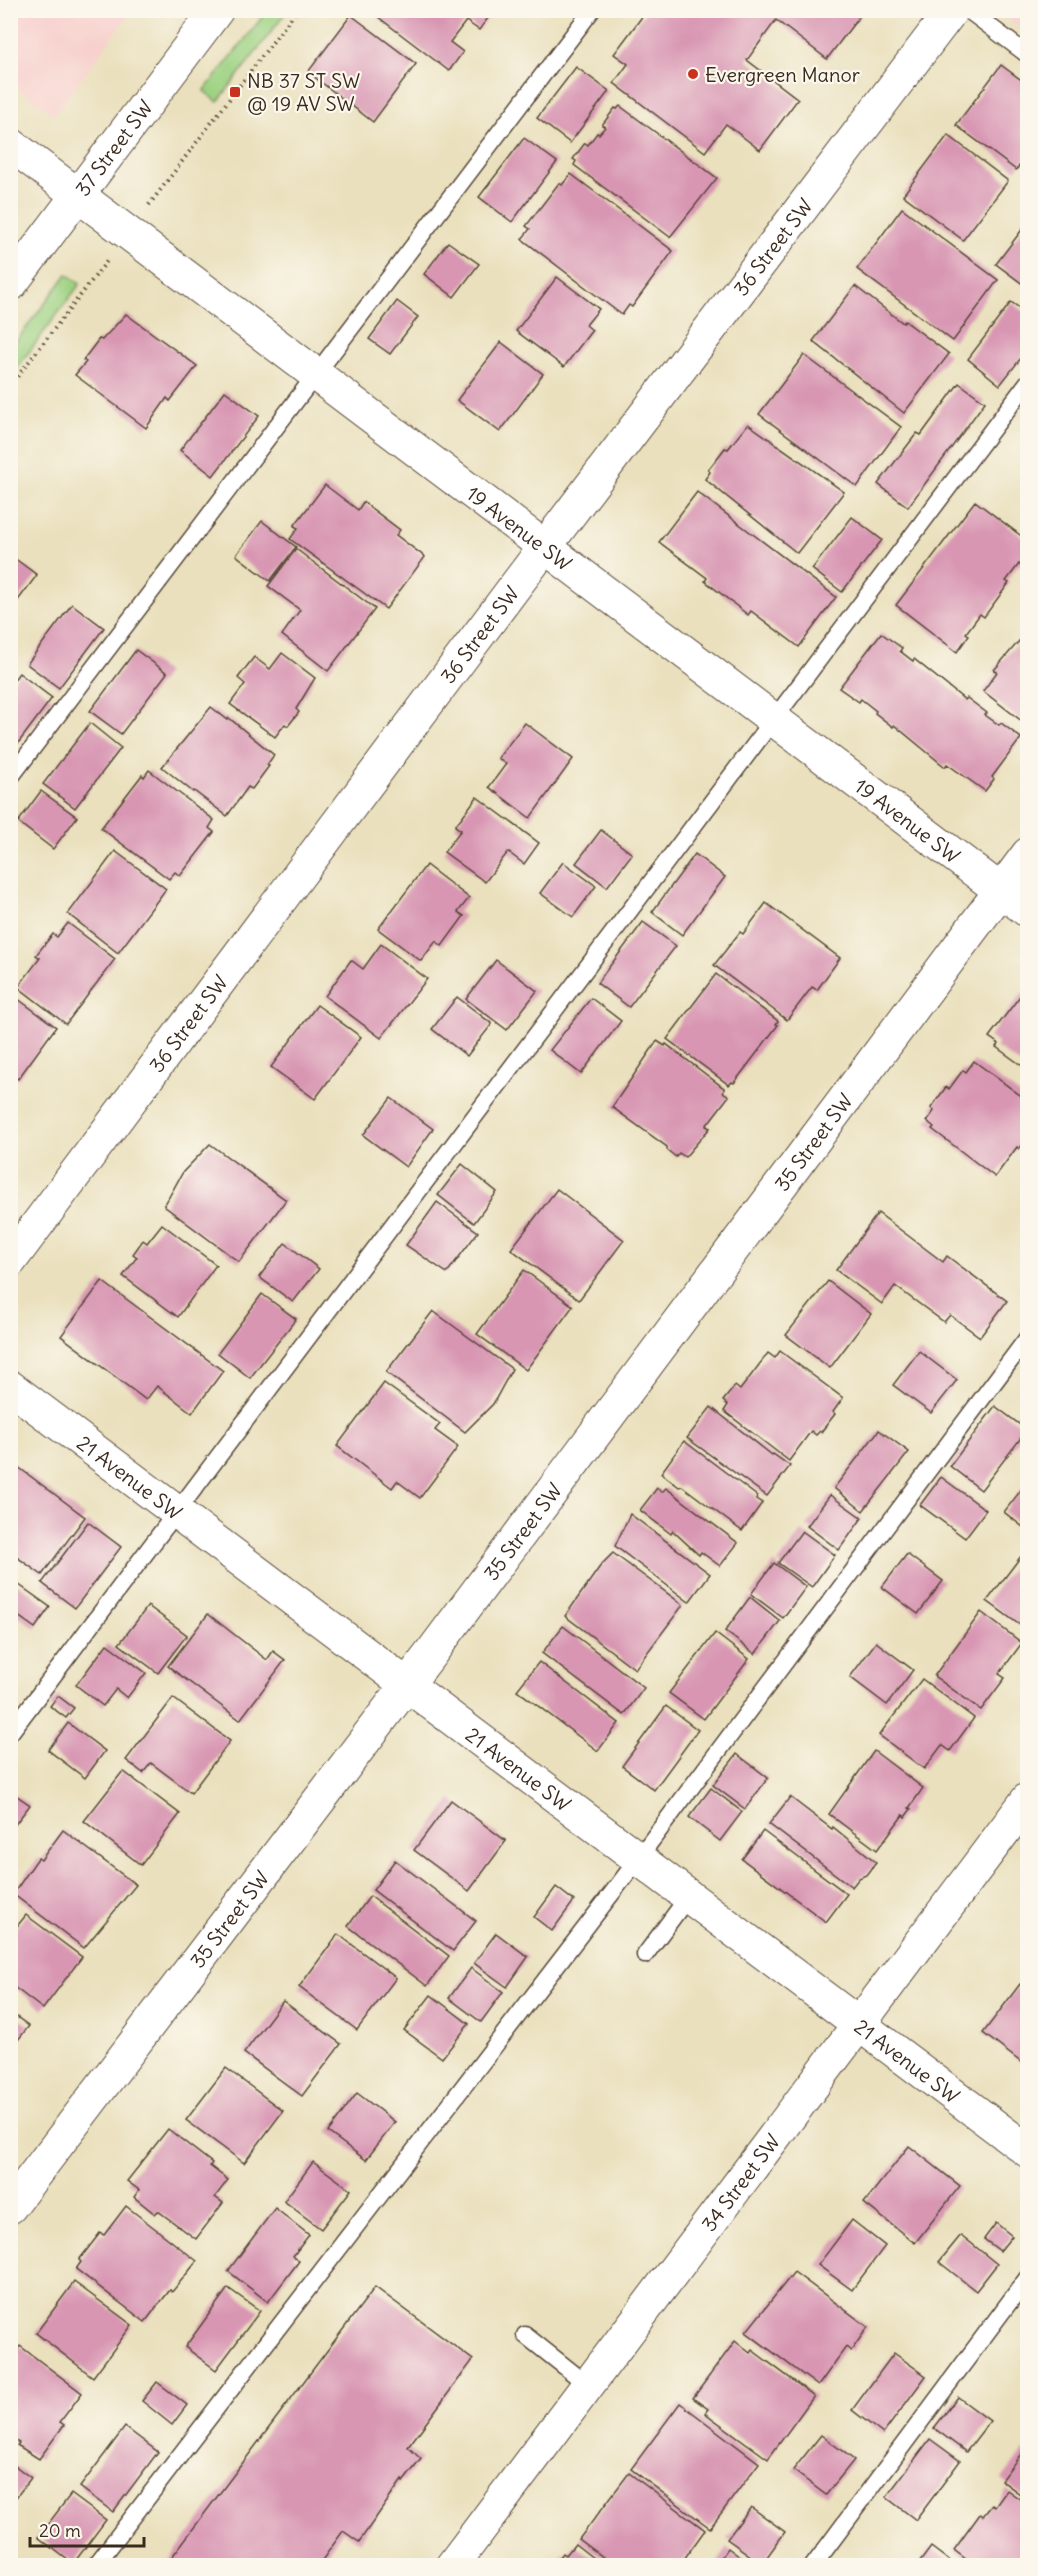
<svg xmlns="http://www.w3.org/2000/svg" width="1038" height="2576" font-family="Delius,sans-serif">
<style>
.built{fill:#f7d0cc}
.green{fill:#9ed283;stroke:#6c7e50;stroke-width:1.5}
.building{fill:#d896b2}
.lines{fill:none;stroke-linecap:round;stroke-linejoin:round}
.lane-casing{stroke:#554536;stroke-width:19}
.street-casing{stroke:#554536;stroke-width:35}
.secondary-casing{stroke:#554536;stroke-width:35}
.path{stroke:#554536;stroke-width:4;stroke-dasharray:1.5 4.5;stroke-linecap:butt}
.lane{stroke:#fff;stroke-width:16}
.street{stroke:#fff;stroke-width:33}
.secondary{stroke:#fff;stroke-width:33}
.poi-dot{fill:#c8321e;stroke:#fbf7ec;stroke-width:2}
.labels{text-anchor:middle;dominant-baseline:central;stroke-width:4.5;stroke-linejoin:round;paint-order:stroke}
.poi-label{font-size:20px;fill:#3b2a1e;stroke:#fbf7ec;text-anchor:start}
.street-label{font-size:20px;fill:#3b2a1e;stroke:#fbf7ec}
</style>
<rect width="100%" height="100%" fill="#fbf7ec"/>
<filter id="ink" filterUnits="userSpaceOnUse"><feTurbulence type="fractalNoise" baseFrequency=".0167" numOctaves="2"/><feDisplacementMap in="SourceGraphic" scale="12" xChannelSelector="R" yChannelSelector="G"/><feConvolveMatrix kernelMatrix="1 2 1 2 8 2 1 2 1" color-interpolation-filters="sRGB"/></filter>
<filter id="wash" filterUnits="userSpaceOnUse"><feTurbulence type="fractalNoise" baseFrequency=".008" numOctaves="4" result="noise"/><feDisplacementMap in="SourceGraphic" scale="24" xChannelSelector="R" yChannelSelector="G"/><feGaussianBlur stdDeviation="1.35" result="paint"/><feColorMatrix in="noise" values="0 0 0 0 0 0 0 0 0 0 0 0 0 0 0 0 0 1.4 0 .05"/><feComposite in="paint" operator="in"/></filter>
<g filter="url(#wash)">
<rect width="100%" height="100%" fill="#eae0bd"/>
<g class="built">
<polygon points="11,10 132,10 132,11 54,115 11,83"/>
<polygon points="997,11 1027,11 1027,34"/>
</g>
<g class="green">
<polygon points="267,11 287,11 218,102 204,91"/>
<polygon points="67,274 80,284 11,376 11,348"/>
</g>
<g id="blocks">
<g class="building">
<polygon points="369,10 494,10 479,30 466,21 450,42 463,52 449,71"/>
<polygon points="647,10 864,10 827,59 776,20 747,60 798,99 760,150 726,124 705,152 614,83 628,64 614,54"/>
<polygon points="351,15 416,64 373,122 308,72"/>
<polygon points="1001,65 1028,85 1028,155 1016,170 956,125"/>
<polygon points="576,67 609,91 570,143 537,118"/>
<polygon points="620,106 717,178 670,237 574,165 576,161 573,159 585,143 588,145 597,133 599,134 605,127 602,125 615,108 617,109"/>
<polygon points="948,135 1008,181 963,240 903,195"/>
<polygon points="524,138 557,162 512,222 479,197"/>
<polygon points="571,174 673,251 632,307 629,305 622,315 522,239 530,229 526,226 559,183 562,185"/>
<polygon points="902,208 998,280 953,341 857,269"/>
<polygon points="1024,227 1028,230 1028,288 996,264"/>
<polygon points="448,242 479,264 454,297 424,274"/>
<polygon points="557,277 599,309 586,325 592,330 564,367 516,331"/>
<polygon points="855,286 903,323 905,321 949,354 904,413 813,341"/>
<polygon points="397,301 418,317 390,354 369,339"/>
<polygon points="1011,302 1028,314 1028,349 1000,385 968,359"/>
<polygon points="126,314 197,366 170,401 167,398 146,428 75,375 86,362 83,360 99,339 102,340"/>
<polygon points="501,342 543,374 500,432 457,400"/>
<polygon points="804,355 901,427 857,487 759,414"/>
<polygon points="959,383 985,402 908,507 878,484 917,433 921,435"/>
<polygon points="225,391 259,416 213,476 180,450"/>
<polygon points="748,424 844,492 797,553 705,479 710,472 708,470 725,448 728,449"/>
<polygon points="325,485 358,510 363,502 400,530 396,535 425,557 386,609 290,539 298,528 294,526"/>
<polygon points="697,492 836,597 799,647 751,611 748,615 705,581 707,578 659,542"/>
<polygon points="975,501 1028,541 1028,560 1022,567 1019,564 1006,581 1009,583 984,617 980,614 966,633 969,635 957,652 896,605"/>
<polygon points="852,517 882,540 842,592 812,569"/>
<polygon points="262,521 296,547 270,581 236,555"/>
<polygon points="296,549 375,609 328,671 282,635 300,610 268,586"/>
<polygon points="10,555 37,575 10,611"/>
<polygon points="72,604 104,628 59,688 27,664"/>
<polygon points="881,633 902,648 900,651 913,661 914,659 965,700 967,698 987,713 985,715 999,725 1001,723 1021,738 992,777 994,779 985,791 947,764 945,767 894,725 893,727 875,713 876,711 861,699 859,702 839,688"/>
<polygon points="1026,633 1028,716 1023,722 983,691 997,672 994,670"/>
<polygon points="136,650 167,673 121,734 90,711"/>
<polygon points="282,653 315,678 296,709 299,712 288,726 285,724 275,737 230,704 245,684 238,678 254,657 270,669"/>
<polygon points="19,673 52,698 10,754 10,685"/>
<polygon points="211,707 228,720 229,718 274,755 267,765 269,766 252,789 248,787 227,816 194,791 193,792 162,767"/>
<polygon points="90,723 121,748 75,808 43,784"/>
<polygon points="525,723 573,759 530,818 489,787 506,764 498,758"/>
<polygon points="149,770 214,820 209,828 214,832 180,876 175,872 169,879 101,828 142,775 144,777"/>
<polygon points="41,791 77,817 53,849 18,822"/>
<polygon points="477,797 539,843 524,864 508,852 485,882 444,852 461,830 455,826"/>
<polygon points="601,830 632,854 607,887 576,863"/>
<polygon points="115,851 166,889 118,953 68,914"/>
<polygon points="695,854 725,877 682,935 652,912"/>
<polygon points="563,862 596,886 573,917 540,893"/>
<polygon points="426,865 469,898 458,912 464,916 442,946 436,941 421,961 378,929"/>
<polygon points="766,903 840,958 817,990 812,987 787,1020 714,965 740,932 743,934"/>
<polygon points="643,922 676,946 629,1007 597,983"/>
<polygon points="68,923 115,959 66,1024 18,987 40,958 36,955 53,934 57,937"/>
<polygon points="381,944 427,979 381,1038 325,996 351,960 363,969"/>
<polygon points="496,960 537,991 507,1030 466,999"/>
<polygon points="716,974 778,1021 776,1024 778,1025 734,1083 732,1082 729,1085 667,1039"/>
<polygon points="1023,992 1028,995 1028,1070 996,1047 999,1044 989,1037"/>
<polygon points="10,993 56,1027 18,1079 10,1074"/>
<polygon points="457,997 492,1024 467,1056 432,1029"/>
<polygon points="591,998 621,1021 581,1074 550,1050"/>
<polygon points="317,1005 361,1037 315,1099 271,1067"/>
<polygon points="657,1041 665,1046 666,1044 725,1089 723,1092 729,1096 706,1126 710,1128 685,1157 679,1153 676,1157 667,1150 667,1147 612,1107"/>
<polygon points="974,1061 1028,1101 1028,1138 1019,1149 1017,1147 995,1177 932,1129 934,1127 927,1121 934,1111 931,1108 946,1087 949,1089 963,1070 966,1072"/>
<polygon points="391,1098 433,1129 406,1167 363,1135"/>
<polygon points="210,1144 286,1200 239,1262 164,1206 183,1172"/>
<polygon points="462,1164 497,1192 474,1223 438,1195"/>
<polygon points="557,1189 624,1240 579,1300 511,1249"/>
<polygon points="437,1202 478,1232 447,1273 406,1245"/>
<polygon points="878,1213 943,1262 947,1256 1007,1301 980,1337 950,1315 944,1322 895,1286 882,1304 836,1270"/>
<polygon points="162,1224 216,1265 178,1317 123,1276 137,1257 133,1254 143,1240 147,1243"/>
<polygon points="285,1243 319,1269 293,1302 259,1277"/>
<polygon points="524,1270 573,1306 526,1370 477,1334"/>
<polygon points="102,1281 223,1371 192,1413 157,1386 146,1400 61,1336"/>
<polygon points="828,1281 871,1314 830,1368 786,1335"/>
<polygon points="262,1294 296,1319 250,1378 218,1353"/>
<polygon points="433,1311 512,1369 493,1404 465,1432 386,1372"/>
<polygon points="780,1351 843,1398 833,1412 835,1414 821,1432 820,1431 816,1435 811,1431 789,1461 724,1411 728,1405 723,1401 735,1386 740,1390 768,1353 775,1358"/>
<polygon points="919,1351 957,1380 931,1413 893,1385"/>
<polygon points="384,1383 440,1424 435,1430 458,1447 420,1498 397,1481 392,1488 337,1446"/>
<polygon points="995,1406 1027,1430 981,1490 950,1466"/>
<polygon points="711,1407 772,1455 773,1454 790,1466 767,1496 687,1438"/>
<polygon points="879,1430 909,1452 863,1511 834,1488"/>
<polygon points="684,1441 757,1496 756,1499 762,1503 742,1531 682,1486 679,1487 661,1473"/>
<polygon points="10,1461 85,1517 42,1575 10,1552"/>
<polygon points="941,1477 986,1510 965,1538 920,1505"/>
<polygon points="1028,1481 1028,1531 1004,1512"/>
<polygon points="657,1488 662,1492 666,1488 738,1543 720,1566 701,1552 699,1555 673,1531 671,1534 640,1510"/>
<polygon points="830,1495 862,1518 839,1550 807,1526"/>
<polygon points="630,1514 710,1574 689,1602 615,1546"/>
<polygon points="88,1522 121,1547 75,1608 42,1583"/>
<polygon points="802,1531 835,1555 812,1587 778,1563"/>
<polygon points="1028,1547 1028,1631 987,1601"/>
<polygon points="613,1553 683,1605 635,1669 565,1616 601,1565"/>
<polygon points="907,1554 943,1581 918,1614 882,1587"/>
<polygon points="774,1563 806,1587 783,1618 751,1594"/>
<polygon points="15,1582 50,1607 35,1628 10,1610 10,1588"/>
<polygon points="750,1597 780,1621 755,1654 725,1631"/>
<polygon points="148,1606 187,1635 158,1673 119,1644"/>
<polygon points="981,1612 1022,1643 999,1674 1005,1678 981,1710 934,1676"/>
<polygon points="208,1614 267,1660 273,1651 285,1660 240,1720 168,1666"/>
<polygon points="563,1626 644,1688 624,1715 542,1653"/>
<polygon points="715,1633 749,1659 704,1719 669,1693"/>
<polygon points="876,1642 913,1670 887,1705 850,1677"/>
<polygon points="107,1644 146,1673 127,1698 116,1689 103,1706 76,1685"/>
<polygon points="539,1662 619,1723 598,1751 517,1690"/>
<polygon points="922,1679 974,1718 950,1751 942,1745 924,1769 879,1735"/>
<polygon points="58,1696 74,1708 66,1718 50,1706"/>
<polygon points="173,1698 230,1741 191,1793 151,1763 143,1773 126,1760"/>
<polygon points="666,1706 698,1730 654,1790 622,1766"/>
<polygon points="68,1723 105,1751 85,1778 48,1750"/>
<polygon points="874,1751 923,1788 909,1808 911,1809 905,1817 903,1815 877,1850 829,1814"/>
<polygon points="737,1754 768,1778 745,1809 713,1785"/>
<polygon points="123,1771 180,1814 141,1865 84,1821"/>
<polygon points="711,1788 742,1812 720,1841 689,1817"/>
<polygon points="10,1791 30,1805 10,1831"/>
<polygon points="790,1797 832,1829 833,1827 876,1862 866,1875 859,1878 852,1887 769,1824"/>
<polygon points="451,1800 506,1841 469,1891 414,1850"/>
<polygon points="63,1830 136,1885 84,1948 13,1894 38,1858 41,1860"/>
<polygon points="763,1831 847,1894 826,1922 742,1859"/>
<polygon points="395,1860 476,1921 453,1951 373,1890"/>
<polygon points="556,1887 574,1901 552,1931 534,1917"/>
<polygon points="370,1896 449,1956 427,1986 348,1926"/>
<polygon points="26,1915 82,1957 43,2009 10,1984 10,1935"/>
<polygon points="496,1933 528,1957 507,1987 474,1963"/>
<polygon points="338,1934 396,1978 357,2030 299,1987"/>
<polygon points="471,1968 503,1992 481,2022 449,1998"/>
<polygon points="1020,1984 1028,1990 1028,2056 1022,2063 983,2033"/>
<polygon points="431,1995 469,2024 442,2058 404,2030"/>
<polygon points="283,2001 341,2044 302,2096 244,2053"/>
<polygon points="10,2012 29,2026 10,2050"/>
<polygon points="226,2068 283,2111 244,2163 186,2120"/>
<polygon points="357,2093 395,2122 366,2160 328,2132"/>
<polygon points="168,2129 212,2163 210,2166 228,2180 215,2197 223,2203 196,2239 158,2211 155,2214 134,2197 139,2190 127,2181"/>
<polygon points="909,2146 960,2186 915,2243 864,2203"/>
<polygon points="313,2162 351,2190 321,2229 284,2201"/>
<polygon points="126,2206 197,2261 172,2292 170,2290 145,2322 76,2269 81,2262 79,2260 100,2233 104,2235"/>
<polygon points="275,2208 309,2235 293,2256 299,2261 268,2302 228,2271"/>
<polygon points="852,2220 885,2246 852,2290 818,2265"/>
<polygon points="996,2223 1012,2236 1000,2251 984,2239"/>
<polygon points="961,2235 997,2264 976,2291 939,2262"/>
<polygon points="794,2272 868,2327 851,2351 846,2347 818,2386 746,2332"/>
<polygon points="74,2282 132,2325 93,2377 36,2333"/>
<polygon points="375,2287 473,2360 408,2447 421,2459 403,2482 402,2480 359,2542 343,2531 318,2566 165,2566"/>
<polygon points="228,2288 260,2311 216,2370 185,2347"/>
<polygon points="735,2341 750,2353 752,2350 814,2396 768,2459 705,2413 708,2409 693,2398"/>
<polygon points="20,2346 82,2393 60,2422 64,2425 39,2459 17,2445 19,2443 10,2437 10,2359"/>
<polygon points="894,2353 926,2376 883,2434 852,2410"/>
<polygon points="157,2382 187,2405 172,2425 142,2401"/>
<polygon points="958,2397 990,2421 966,2452 934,2428"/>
<polygon points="680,2403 759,2463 710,2528 631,2469"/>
<polygon points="125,2427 158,2452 113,2512 80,2487"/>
<polygon points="821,2435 854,2460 826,2495 793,2470"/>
<polygon points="930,2439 960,2461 916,2520 886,2497"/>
<polygon points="1028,2445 1028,2500 1001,2480"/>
<polygon points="10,2462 31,2478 10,2505"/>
<polygon points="629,2473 705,2530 679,2566 615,2566 579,2539"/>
<polygon points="1007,2490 1028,2505 1028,2566 975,2566 954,2550 980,2514 983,2516 992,2505 995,2507"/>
<polygon points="71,2494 106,2520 73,2564 38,2537"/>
<polygon points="751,2507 785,2532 762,2564 727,2539"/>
<polygon points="575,2544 603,2566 553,2566 563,2553 566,2555"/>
<polygon points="931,2547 956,2566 917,2566"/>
<polygon points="728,2548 752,2566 715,2566"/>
</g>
</g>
</g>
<g filter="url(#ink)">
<use href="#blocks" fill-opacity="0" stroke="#554536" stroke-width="1.5"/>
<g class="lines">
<g class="lane-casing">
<g id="lane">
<polyline points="968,10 1028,55"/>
<polyline points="10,778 592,10"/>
<polyline points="10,1733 1028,382"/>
<polyline points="645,1955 688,1897"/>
<polyline points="525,2335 588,2385"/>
<polyline points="95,2566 619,1884 1028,1337"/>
<polyline points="813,2566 1028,2277"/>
</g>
</g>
<g class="street-casing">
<g id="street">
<path id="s1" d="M10,144L1028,911"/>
<path id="s2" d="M10,1261L516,585L952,10"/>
<path id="s3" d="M10,1387L1028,2151"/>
<path id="s4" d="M10,2207L435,1648L1028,854"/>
<path id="s5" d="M452,2566L1028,1799"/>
</g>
</g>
<g class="secondary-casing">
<g id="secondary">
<path id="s6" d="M10,285L217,10"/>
</g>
</g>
<g class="path">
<polyline points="149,205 297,10"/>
<polyline points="10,386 107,261"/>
</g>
<use href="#lane" class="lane"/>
<use href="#street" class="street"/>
<use href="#secondary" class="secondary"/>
</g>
</g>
<g class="poi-dot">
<circle cx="693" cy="74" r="6"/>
<rect x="229" y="86" width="12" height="12" rx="3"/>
</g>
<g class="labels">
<g class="poi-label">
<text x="705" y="74">Evergreen Manor</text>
<text x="247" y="80">NB 37 ST SW<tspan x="247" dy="23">@ 19 AV SW</tspan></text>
</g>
<g class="street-label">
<text stroke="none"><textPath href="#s6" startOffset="172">37 Street SW</textPath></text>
<text stroke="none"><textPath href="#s2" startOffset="1269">36 Street SW</textPath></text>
<text stroke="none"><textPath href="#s1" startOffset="638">19 Avenue SW</textPath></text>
<text stroke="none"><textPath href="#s2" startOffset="783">36 Street SW</textPath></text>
<text stroke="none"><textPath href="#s1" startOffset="1124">19 Avenue SW</textPath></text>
<text stroke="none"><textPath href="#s2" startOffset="297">36 Street SW</textPath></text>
<text stroke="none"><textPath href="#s4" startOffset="1334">35 Street SW</textPath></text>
<text stroke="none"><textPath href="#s3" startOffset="150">21 Avenue SW</textPath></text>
<text stroke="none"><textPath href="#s4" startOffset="848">35 Street SW</textPath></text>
<text stroke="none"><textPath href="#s3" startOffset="636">21 Avenue SW</textPath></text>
<text stroke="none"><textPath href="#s4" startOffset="362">35 Street SW</textPath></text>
<text stroke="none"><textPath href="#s3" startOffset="1122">21 Avenue SW</textPath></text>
<text stroke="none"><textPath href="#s5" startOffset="480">34 Street SW</textPath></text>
</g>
</g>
<rect width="1038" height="2576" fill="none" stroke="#fbf7ec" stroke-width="36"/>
<path d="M30 2537v9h114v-9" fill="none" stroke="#3b2a1e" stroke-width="3"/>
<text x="39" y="2537" font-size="18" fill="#3b2a1e" stroke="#fbf7ec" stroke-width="4.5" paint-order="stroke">20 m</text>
</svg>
